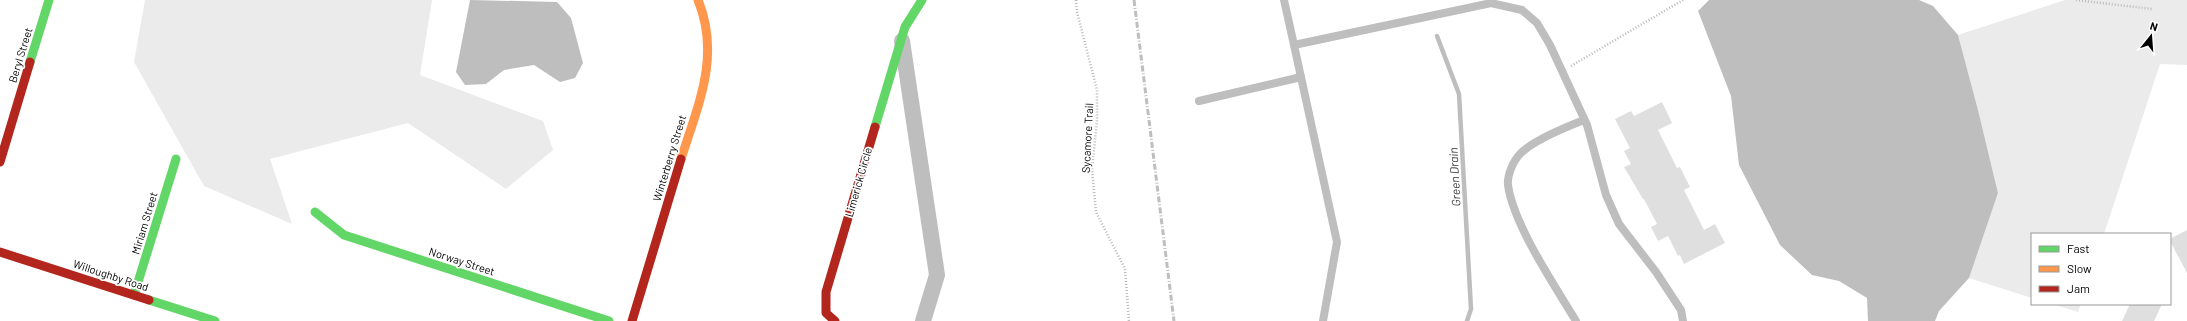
<svg xmlns="http://www.w3.org/2000/svg" width="2187" height="321" font-family="Barlow,sans-serif">
<style>
.green{fill:#ebebeb}
.water{fill:#bebebe}
.lines{fill:none;stroke-linecap:round;stroke-linejoin:round}
.stream{stroke:#bebebe;stroke-width:4.5}
.building{fill:#dfdfdf}
.path{stroke:#b9b9b9;stroke-width:2.5;stroke-dasharray:1 2;stroke-linecap:butt}
.lane{stroke:#bebebe;stroke-width:8}
.street{stroke:#bebebe;stroke-width:16}
.fast{stroke:#63d668;stroke-width:9}
.slow{stroke:#ff974d;stroke-width:9}
.jam{stroke:#b3261e;stroke-width:9}
.rail{stroke:#bebebe;stroke-width:3;stroke-dasharray:6 2 1 2;stroke-linecap:butt}
.labels{text-anchor:middle;dominant-baseline:central;stroke-width:3.5;stroke-linejoin:round;paint-order:stroke}
.street-label{font-size:11px;fill:#000;stroke:#fff}
.water-label{font-size:12px;font-style:italic;fill:#434343;stroke:#fff}
</style>
<rect width="100%" height="100%" fill="#fff"/>
<g class="green">
<polygon points="145,0 432,0 420,75 543,121 553,150 506,189 408,123 270,159 292,224 204,186 134,62"/>
<polygon points="2065,0 2187,0 2187,65 2160,64 2104,234 2032,234 2032,298 1969,278 1998,193 1978,110 1958,35"/>
<polygon points="2052,304 2081,304 2078,312"/>
</g>
<g class="water">
<polygon points="470,0 557,2 571,18 583,63 575,78 560,82 534,65 504,70 486,84 465,85 456,72"/>
<polygon points="1709,0 1919,0 1933,6 1958,35 1978,110 1998,193 1969,278 1939,311 1935,321 1868,321 1867,298 1839,281 1812,275 1780,245 1739,165 1731,96 1698,11"/>
</g>
<g class="lines">
<polyline class="stream" points="1437,36 1459,94 1471,309 1467,321"/>
</g>
<g class="building">
<polygon points="1662,102 1672,123 1658,130 1677,168 1680,167 1690,187 1684,190 1704,230 1715,224 1725,243 1684,264 1680,255 1678,256 1668,236 1658,241 1651,227 1657,224 1644,199 1643,199 1624,167 1631,164 1624,151 1630,148 1615,119 1631,111 1634,116"/>
<polygon points="2187,230 2187,273 2170,241 2170,239"/>
<polygon points="2130,304 2162,304 2154,321 2122,321"/>
</g>
<g class="lines">
<g class="path">
<polyline points="1076,0 1077,12 1097,90 1097,120 1092,170 1096,212 1125,269 1129,321"/>
<polyline points="2076,0 2152,9"/>
<polyline points="1571,66 1683,0"/>
</g>
<g class="lane">
<polyline points="1284,0 1294,45"/>
<polyline points="1199,101 1301,77"/>
<polyline points="1323,321 1337,242 1294,45 1491,3 1522,10 1537,23 1550,45 1587,125 1606,195 1619,224 1656,272 1681,310 1683,321"/>
<path d="M1576,321C1555,286 1513,224 1508,185C1507,176 1513,161 1520,154C1533,140 1566,127 1584,120"/>
</g>
<polyline class="street" points="902,41 937,275 923,321"/>
<g class="fast">
<polyline points="30,62 49,0"/>
<polyline points="875,127 905,27 922,0"/>
<polyline points="315,212 344,235 609,321"/>
<polyline points="134,295 176,159"/>
<polyline points="149,300 215,321"/>
</g>
<path class="slow" d="M681,159C698,105 721,56 698,0"/>
<g class="jam">
<polyline points="0,162 30,62"/>
<polyline points="0,252 149,300"/>
<polyline points="632,321 681,159"/>
<polyline points="835,321 826,313 826,292 875,127"/>
</g>
<polyline class="rail" points="1134,0 1174,321"/>
</g>
<g class="labels">
<g class="street-label">
<text transform="translate(20 55) rotate(-73)">Beryl Street</text>
<text transform="translate(1087 138) rotate(-87)">Sycamore Trail</text>
<text transform="translate(669 158) rotate(-73)">Winterberry Street</text>
<text transform="translate(858 182) rotate(-74)">Limerick Circle</text>
<text transform="translate(144 223) rotate(-73)">Miriam Street</text>
<text transform="translate(462 261) rotate(18)">Norway Street</text>
<text transform="translate(111 275) rotate(18)">Willoughby Road</text>
</g>
<g class="water-label">
<text transform="translate(1454 177) rotate(-93)">Green Drain</text>
</g>
</g>
<rect x="2031" y="233" width="140" height="72" fill="#ffffff" stroke="#999999"/>
<rect x="2039" y="246" width="20" height="6" fill="#63d668" stroke="#999999"/>
<text x="2067" y="253" font-size="12" fill="#000000">Fast</text>
<rect x="2039" y="266" width="20" height="6" fill="#ff974d" stroke="#999999"/>
<text x="2067" y="273" font-size="12" fill="#000000">Slow</text>
<rect x="2039" y="286" width="20" height="6" fill="#b3261e" stroke="#999999"/>
<text x="2067" y="293" font-size="12" fill="#000000">Jam</text>
<g transform="translate(2151 36) rotate(17)" stroke="#ffffff" stroke-width="3" paint-order="stroke">
<path d="M0-3L7 15L0 10L-7 15Z" fill="#000000"/>
<text y="-6" font-size="11" font-weight="bold" text-anchor="middle" fill="#000000">N</text>
</g>
</svg>
